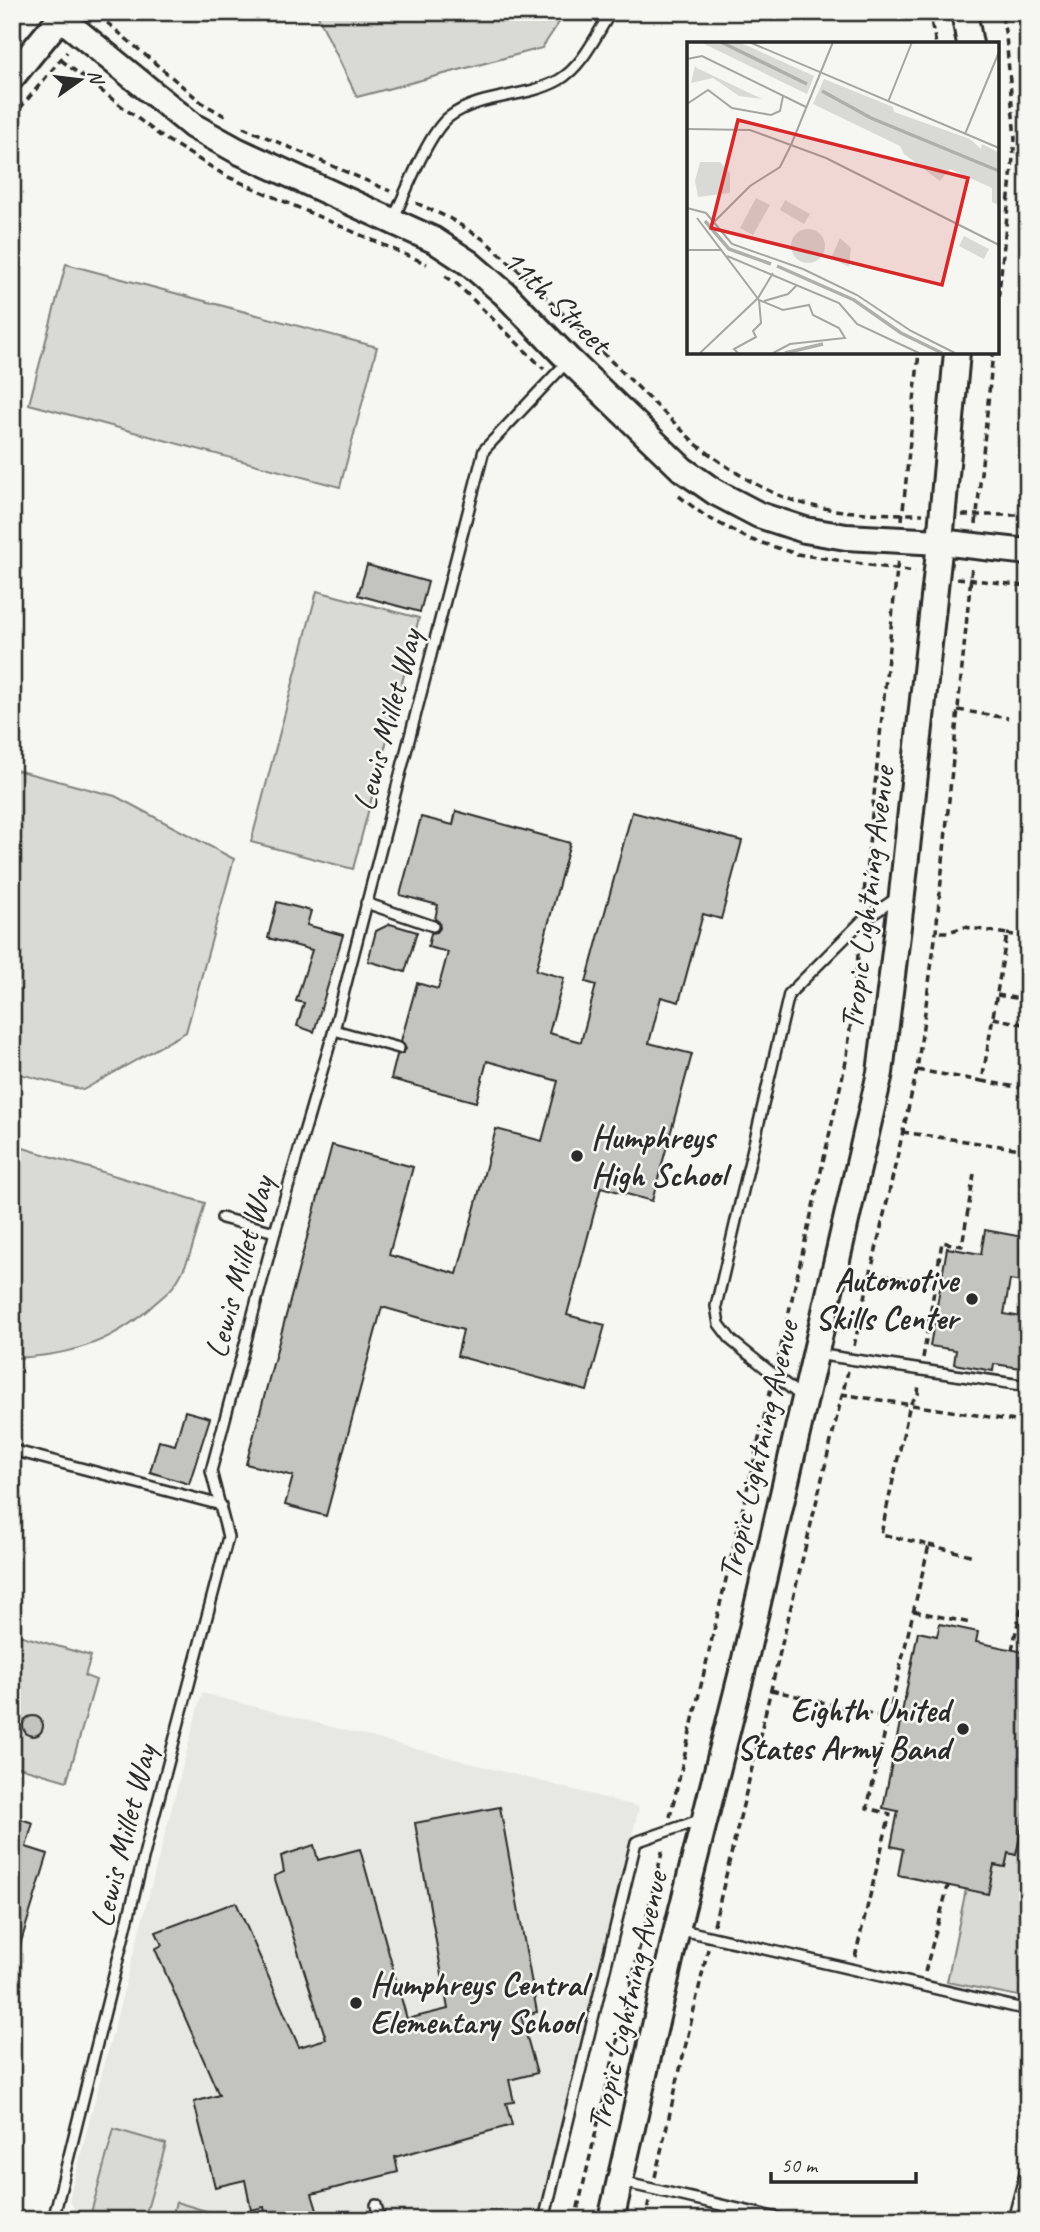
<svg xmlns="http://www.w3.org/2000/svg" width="1040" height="2232" font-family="Caveat,sans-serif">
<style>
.built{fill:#e7e7e3}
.green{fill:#d9d9d5;stroke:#828280;stroke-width:2}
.building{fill:#c3c3c0;stroke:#2b2b2b;stroke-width:2}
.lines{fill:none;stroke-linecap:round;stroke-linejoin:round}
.lane-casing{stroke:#2b2b2b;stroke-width:14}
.secondary-casing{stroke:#2b2b2b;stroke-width:30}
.path{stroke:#2b2b2b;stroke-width:3.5;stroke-dasharray:7 5;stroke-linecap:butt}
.lane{stroke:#f6f6f2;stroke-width:9}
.secondary{stroke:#f6f6f2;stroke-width:24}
.poi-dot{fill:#2b2b2b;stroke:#f6f6f2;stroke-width:2.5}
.labels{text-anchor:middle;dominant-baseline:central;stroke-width:5;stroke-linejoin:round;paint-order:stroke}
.street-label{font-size:33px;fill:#2b2b2b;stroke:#f6f6f2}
.poi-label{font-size:33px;font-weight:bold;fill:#2b2b2b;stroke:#f6f6f2;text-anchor:start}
.inset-river{fill:none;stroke:#aeaeab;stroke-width:3.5}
.inset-road{fill:none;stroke:#a5a5a2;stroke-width:2}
.view{fill:#d62828;fill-opacity:0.15;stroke:#d62828;stroke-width:3.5}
.inset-edge{fill:none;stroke:#2b2b2b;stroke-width:3.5}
</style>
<rect width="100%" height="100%" fill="#f6f6f2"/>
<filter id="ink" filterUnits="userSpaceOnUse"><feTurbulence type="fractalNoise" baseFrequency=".0143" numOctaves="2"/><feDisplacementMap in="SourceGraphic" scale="14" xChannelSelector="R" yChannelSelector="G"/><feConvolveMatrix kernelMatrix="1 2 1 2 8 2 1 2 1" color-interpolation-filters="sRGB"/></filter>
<g filter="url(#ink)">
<polygon class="built" points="202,1693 639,1807 539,2220 80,2220 69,2199"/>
<g class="green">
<polygon points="316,12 566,12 542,48 357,97"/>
<polygon points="66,264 377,347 340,487 29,404"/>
<polygon points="317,591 419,618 353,869 251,842"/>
<polygon points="12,769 115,796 234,859 186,1032 83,1090 12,1072"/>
<path d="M20,1147L205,1203C197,1230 191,1261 175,1284C169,1293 158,1300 151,1307C110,1344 67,1356 12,1358V1151Z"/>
<polygon points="12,1633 91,1656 85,1676 96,1680 67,1781 12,1765"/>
<polygon points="1027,1805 1028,1998 947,1982 966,1889 994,1865 1005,1867 1008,1853 1016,1855"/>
<polygon points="114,2129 166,2144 144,2220 89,2220"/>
<polygon points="176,2202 233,2219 233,2220 171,2220"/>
</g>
<g class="building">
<polygon points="367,565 428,582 420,612 358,595"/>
<polygon points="456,811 570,843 536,970 564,978 549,1033 581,1042 596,985 586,982 632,812 742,841 721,919 703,914 679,1002 661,997 649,1043 692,1054 652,1201 601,1187 567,1315 605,1325 587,1391 457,1356 463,1330 382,1307 326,1516 285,1505 293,1476 246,1464 332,1145 413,1167 389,1255 457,1274 496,1129 542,1141 558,1081 487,1061 476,1102 391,1079 397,1055 403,1053 406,1049 401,1041 417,983 438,989 448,952 428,947 431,933 437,932 440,928 439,922 435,919 438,905 400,895 421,817 453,825"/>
<polygon points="277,902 311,911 307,925 343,935 314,1032 297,1026 304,1003 296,1001 312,950 268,938"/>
<polygon points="390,924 417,932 405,972 368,961 376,931"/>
<polygon points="985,1230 1023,1237 1021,1253 1028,1254 1028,1283 1010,1280 1004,1314 1028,1318 1028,1369 994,1364 993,1371 954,1364 956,1350 930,1346 947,1248 981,1254"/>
<polygon points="185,1411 210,1418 189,1484 150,1472 159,1441 175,1445"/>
<polygon points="940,1624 978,1632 976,1642 1028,1653 1028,1799 1016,1855 1008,1853 1005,1867 994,1865 988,1894 898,1875 903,1849 891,1846 898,1811 883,1808 918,1632 937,1636"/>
<circle cx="33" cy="1726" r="10"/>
<polygon points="500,1807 537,2012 521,2016 537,2073 509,2080 514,2102 506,2103 512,2125 395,2157 398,2172 312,2194 320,2220 284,2220 283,2211 266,2216 264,2207 251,2210 245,2180 215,2187 194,2102 219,2095 155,1949 162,1945 156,1932 236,1902 299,2047 326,2039 274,1876 284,1872 281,1856 314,1845 318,1860 360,1849 407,2019 448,2009 415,1823"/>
<polygon points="12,1816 33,1823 26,1847 48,1854 16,1958 12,1958"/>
</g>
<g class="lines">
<g class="lane-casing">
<g id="lane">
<path d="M393,220C405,194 428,133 449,117C481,93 525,99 559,80C583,66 596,35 611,12"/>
<polyline points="366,903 433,926"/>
<polyline points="334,1030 399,1048"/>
<polyline points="222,1218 275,1232"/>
<polyline points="816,1354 1028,1386"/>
<polyline points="803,1398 732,1341 719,1324 716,1306 789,994 861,922 898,897"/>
<polyline points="12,1450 221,1505"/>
<polyline points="678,1929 1028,2010"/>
<polyline points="622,2182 786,2220"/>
<polyline points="376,2205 380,2220"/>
<polyline points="53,2220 147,1843 228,1537 211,1471 275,1232 334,1030 484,450 568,361"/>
<polyline points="544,2220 636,1842 702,1819"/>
<polyline points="1013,2220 1028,2162"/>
</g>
</g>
<g class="secondary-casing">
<g id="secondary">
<polyline points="964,12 970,44"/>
<polyline points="61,18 193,126 238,151 434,240 469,263 505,294 569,360 682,469 715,492 759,515 805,530 846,537 940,542 1028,552"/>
<polyline points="12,77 65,12"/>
<polyline points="611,2220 677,1929 742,1672 880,1073 902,894 940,542 957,352"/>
</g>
</g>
<g class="path">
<polyline points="929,12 936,44"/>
<polyline points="98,15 201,102 228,118"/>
<polyline points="61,60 162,137 226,176 427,264"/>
<polyline points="12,118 67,52"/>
<polyline points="243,127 390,191"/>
<path d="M416,203L449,218L483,239L518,270L696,444C730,470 767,495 809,505C845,514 886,514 923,514"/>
<polyline points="445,276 457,284 544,369"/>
<polyline points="996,321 1015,139 1006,36 1001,12"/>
<polyline points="679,496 705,516 749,539 797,554 915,572"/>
<polyline points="962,515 1028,515"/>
<polyline points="902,520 919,352"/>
<polyline points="976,524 993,352"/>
<polyline points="957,578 1028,586"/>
<polyline points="958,710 1008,718"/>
<polyline points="863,903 898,559"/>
<polyline points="1007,934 1028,937"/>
<polyline points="997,995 1027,1000"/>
<polyline points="993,1018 1023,1024"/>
<polyline points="917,1070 982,1081 1007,934 965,927 948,932 936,932"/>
<polyline points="982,1081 1028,1089"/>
<polyline points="902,1132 1028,1150"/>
<polyline points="871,1273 935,1284"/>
<polyline points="854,1346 917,1070 936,932 972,566"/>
<polyline points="923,1358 942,1242 962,1246 974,1174"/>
<polyline points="778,1360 847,1057 859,946"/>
<polyline points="841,1394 1028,1423"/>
<polyline points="929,1545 974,1556"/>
<polyline points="914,1611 970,1623"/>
<polyline points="1012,1650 1028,1576"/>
<polyline points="771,1690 889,1718"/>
<polyline points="670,1817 771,1388"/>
<polyline points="714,1925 848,1371"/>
<polyline points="855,1957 890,1814 867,1808 929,1545 881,1534 910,1404 918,1394 919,1383"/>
<polyline points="925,1972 948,1886"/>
<polyline points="655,2177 708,1949"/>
<polyline points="575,2220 663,1848"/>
<polyline points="645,2220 649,2201"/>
</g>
<use href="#lane" class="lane"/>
<use href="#secondary" class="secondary"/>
</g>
</g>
<g class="poi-dot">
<circle cx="577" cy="1156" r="7"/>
<circle cx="972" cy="1299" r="7"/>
<circle cx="963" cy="1729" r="7"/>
<circle cx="356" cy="2003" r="7"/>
</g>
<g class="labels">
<g class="street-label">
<text transform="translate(557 301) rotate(44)">11th Street</text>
<text transform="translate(387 720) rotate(-75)">Lewis Millet Way</text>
<text transform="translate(867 898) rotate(-83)">Tropic Lightning Avenue</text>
<text transform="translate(239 1267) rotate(-75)">Lewis Millet Way</text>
<text transform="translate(758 1450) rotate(-77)">Tropic Lightning Avenue</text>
<text transform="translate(123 1836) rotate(-76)">Lewis Millet Way</text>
<text transform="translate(627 2001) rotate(-77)">Tropic Lightning Avenue</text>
</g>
<g class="poi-label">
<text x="591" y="1137">Humphreys<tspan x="591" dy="38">High School</tspan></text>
<text x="958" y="1280" text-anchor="end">Automotive<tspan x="958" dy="38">Skills Center</tspan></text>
<text x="949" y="1710" text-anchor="end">Eighth United<tspan x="949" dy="38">States Army Band</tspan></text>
<text x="370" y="1984">Humphreys Central<tspan x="370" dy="38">Elementary School</tspan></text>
</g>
</g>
<g transform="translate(687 42)">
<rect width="312" height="312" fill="#f6f6f2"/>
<path d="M13,0H52L127,34L120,52ZM8,24L10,26L75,57L52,54L26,36L4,41ZM137,37L206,65L207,70L283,97L294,107L295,102L311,110V163L305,160V146L263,127L253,139L217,112L213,104L126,62ZM13,120H33L43,131V151L11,155L8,139ZM69,156L83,163L66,193L53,186ZM98,158L123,172L117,182L93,168ZM104 204a17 17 0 1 1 34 0a17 17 0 1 1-34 0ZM277,194L302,207L297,217L272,204ZM153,196L164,206L162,225L144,216Z" fill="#d9d9d5"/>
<path class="inset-river" d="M34,0L120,42M135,49L184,76L312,129M18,179L42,207L84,222M90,224L167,258L214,291L255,311M98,311L136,302"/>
<path class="inset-road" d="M62,0L312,106M0,17L15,14L119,65M201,60L225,0M0,62L21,48L45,66L84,73L93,69L96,54M0,87L63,88L139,116L312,203M278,92L312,10M104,103L146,0M0,166L19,171L45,202L116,227L170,253L224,289L268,311M10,176L72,258L96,268L122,263L126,273L152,286L158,296L103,302L86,311M27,180L63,144L93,125L104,103M0,208H35M40,214L152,261L170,282L232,311M77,259L101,252L110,243M13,311L71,256L86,231M51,311L47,307L69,295L66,289L74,281L72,258"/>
<path class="view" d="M51,78L281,136L255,243L24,186Z"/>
<rect width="312" height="312" class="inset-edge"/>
</g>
<rect width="1040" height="2232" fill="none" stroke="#f6f6f2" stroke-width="42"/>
<rect x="21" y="21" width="998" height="2190" fill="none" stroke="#2b2b2b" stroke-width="2.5" filter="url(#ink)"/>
<g transform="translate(80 80) rotate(76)" stroke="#f6f6f2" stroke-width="5" paint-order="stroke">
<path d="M0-5L12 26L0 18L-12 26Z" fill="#2b2b2b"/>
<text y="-10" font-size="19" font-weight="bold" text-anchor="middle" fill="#2b2b2b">N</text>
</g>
<path d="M771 2172v10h145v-10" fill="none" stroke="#2b2b2b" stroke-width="3.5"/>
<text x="781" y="2172" font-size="21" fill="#2b2b2b" stroke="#f6f6f2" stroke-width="5" paint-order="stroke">50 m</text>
</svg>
